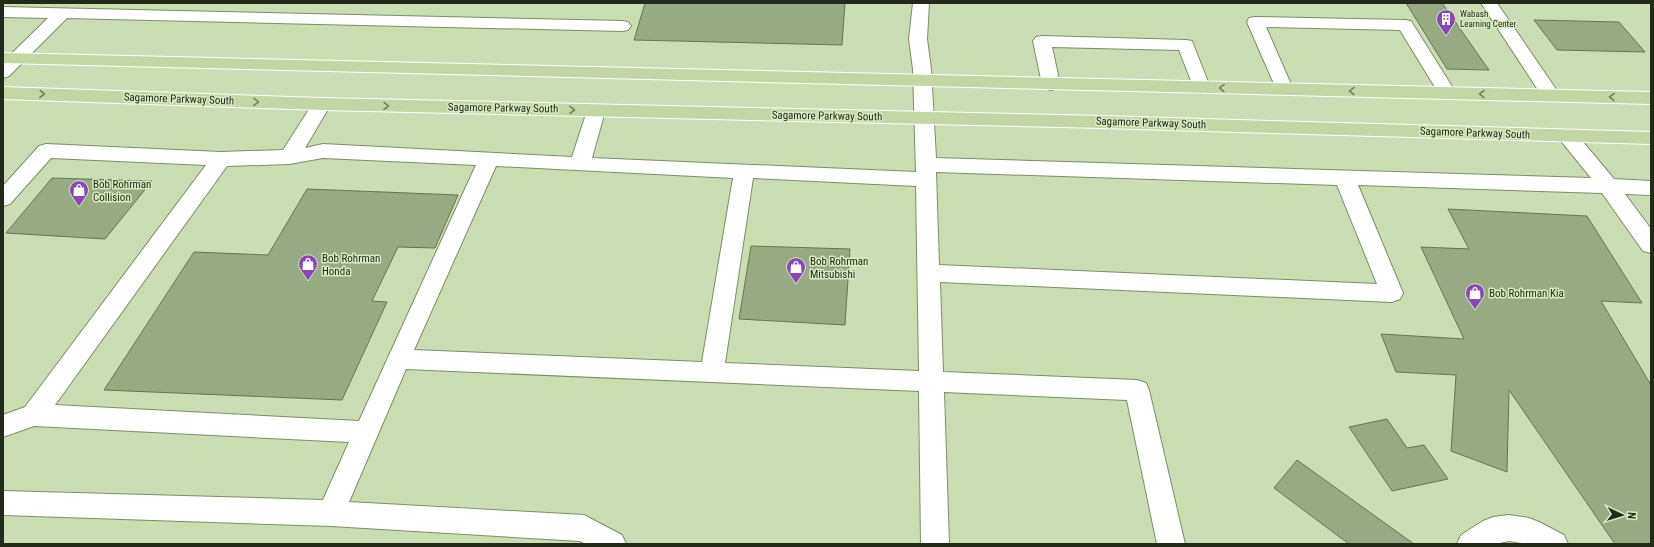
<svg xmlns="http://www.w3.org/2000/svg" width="1654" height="547" font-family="'Roboto Condensed',sans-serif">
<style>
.building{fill:#98aa81;stroke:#65764f}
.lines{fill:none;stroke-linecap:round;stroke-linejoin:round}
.minor-casing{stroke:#7c8e66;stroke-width:2}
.major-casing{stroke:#fff;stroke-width:2}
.minor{fill:#fff;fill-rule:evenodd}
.major{fill:#c2d7a3;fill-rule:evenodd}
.oneway{stroke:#72805e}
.labels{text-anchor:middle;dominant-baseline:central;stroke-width:3;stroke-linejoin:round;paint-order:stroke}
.far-poi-label{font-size:9px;fill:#232a1a;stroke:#d8ebc0;text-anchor:start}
.street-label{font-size:11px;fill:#232a1a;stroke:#d8ebc0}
.poi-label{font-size:11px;fill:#232a1a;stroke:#d8ebc0;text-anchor:start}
</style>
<rect width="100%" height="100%" fill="#cbdeb3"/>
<g class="building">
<polygon points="645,3 845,3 842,45 634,40"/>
<polygon points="1406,3 1442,3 1489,70 1447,69"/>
<polygon points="1534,20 1619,22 1645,52 1557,50"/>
<polygon points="52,178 152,181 105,239 6,233"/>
<polygon points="307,189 458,195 435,248 398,247 372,301 387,302 342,400 104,390 194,252 268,255"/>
<polygon points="1448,209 1587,216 1642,303 1601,301 1651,385 1651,544 1615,544 1509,390 1507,472 1451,451 1456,375 1396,372 1381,334 1464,339 1421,247 1469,249"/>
<polygon points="751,246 850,249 845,325 739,319"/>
<polygon points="1387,419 1407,448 1424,445 1448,479 1392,491 1349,427"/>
<polygon points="1297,460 1414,544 1349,544 1274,488"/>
</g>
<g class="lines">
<g class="minor-casing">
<g id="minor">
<path d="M913,3H929L927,39L931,69L936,158L1591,178L1557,136L1560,131L1567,130L1574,131L1614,179L1651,181V195L1625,194L1651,229V253L1643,251L1602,193L1358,185L1403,293L1400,299L1392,302L940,282L943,372L1137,380L1146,383L1149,390L1185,544H1157L1127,400L944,392L949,544H921L919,391L406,369L349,502L584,515L622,535L626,544H586L580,541L331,526L3,515V491L323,500L349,442L34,426L3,437V415L25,407L206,165L51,158L10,204L3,206V186L39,146L46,144L221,152L283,150L315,100L322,98L329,100L331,104L305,148L323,144L572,157L587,111L589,107L596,105L603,107L605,111L592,158L916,172L913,69L909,39ZM323,158L476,165L359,421L55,405L227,166L289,164ZM496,166L733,178L702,362L414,350ZM936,172L1337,185L1377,284L939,265ZM753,178L916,186L919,371L725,363Z"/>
<polygon points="1481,3 1497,3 1560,95 1558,99 1551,101 1544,99"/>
<polygon points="3,7 622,21 628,22 631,26 628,30 622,31 67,18 9,76 3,78 3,62 48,18 3,17"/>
<polygon points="1255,17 1405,20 1411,21 1456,93 1453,97 1447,99 1441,97 1400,30 1266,27 1293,89 1290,93 1284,95 1278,93 1247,22 1249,18"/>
<polygon points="1042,36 1186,40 1192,41 1210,87 1207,91 1201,93 1195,91 1179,50 1052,47 1060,84 1057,88 1051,90 1045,88 1042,84 1033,41 1036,37"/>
<polygon points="1509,515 1529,518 1539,522 1564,535 1568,544 1527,544 1509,541 1495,544 1457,544 1461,535 1483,521 1493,517"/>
</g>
</g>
<g class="major-casing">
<g id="major">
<polygon points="3,53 1651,92 1651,104 3,63"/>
<polygon points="3,87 322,98 1103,116 1651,132 1651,144 1103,128 322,110 3,99"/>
</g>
</g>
<use href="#minor" class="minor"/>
<use href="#major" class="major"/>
</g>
<defs><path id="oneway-chevron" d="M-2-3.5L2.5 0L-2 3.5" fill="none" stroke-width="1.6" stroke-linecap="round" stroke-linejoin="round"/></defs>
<g class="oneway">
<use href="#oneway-chevron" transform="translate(1222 88) rotate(-179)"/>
<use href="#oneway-chevron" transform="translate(1352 91) rotate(-179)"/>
<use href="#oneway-chevron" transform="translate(42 94) rotate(2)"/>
<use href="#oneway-chevron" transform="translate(1482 94) rotate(-179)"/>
<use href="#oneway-chevron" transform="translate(1612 97) rotate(-179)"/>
<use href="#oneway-chevron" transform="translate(256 102) rotate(2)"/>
<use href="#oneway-chevron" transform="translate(386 106) rotate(1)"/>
<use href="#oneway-chevron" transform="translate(572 110) rotate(1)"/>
</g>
<defs>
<g id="building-pin" transform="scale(1)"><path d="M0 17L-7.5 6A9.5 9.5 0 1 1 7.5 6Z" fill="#8847bb" stroke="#d8ebc0"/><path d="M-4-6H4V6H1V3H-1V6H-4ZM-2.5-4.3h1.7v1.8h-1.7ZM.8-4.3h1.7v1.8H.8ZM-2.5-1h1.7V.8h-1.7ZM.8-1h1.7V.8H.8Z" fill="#fff"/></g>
<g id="shop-pin" transform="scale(1)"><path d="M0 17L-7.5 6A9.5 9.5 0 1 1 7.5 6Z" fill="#8847bb" stroke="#d8ebc0"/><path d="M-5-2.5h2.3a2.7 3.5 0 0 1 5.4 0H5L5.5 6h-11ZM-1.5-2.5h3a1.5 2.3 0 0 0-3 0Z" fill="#fff"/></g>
</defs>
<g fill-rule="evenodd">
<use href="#building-pin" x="1446" y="19"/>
<use href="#shop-pin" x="79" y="190"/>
<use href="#shop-pin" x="308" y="264"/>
<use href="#shop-pin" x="796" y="267"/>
<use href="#shop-pin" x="1475" y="293"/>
</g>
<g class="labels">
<g class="far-poi-label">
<text x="1460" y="14">Wabash<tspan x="1460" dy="10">Learning Center</tspan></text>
</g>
<g class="street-label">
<text transform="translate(179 99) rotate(2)">Sagamore Parkway South</text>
<text transform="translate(503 108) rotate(1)">Sagamore Parkway South</text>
<text transform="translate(827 116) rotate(1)">Sagamore Parkway South</text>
<text transform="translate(1151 123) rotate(2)">Sagamore Parkway South</text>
<text transform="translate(1475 133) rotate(2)">Sagamore Parkway South</text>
</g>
<g class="poi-label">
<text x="93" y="184">Bob Rohrman<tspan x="93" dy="13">Collision</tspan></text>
<text x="322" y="258">Bob Rohrman<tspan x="322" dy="13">Honda</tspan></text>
<text x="810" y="261">Bob Rohrman<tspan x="810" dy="13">Mitsubishi</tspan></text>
<text x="1489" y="293">Bob Rohrman Kia</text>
</g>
</g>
<rect width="1654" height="547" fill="none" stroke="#232a1a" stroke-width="8"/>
<g transform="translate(1622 515) rotate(94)" stroke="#d8ebc0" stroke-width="3" paint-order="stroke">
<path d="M0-3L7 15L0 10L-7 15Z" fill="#232a1a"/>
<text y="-6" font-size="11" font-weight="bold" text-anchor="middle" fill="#232a1a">N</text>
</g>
</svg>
